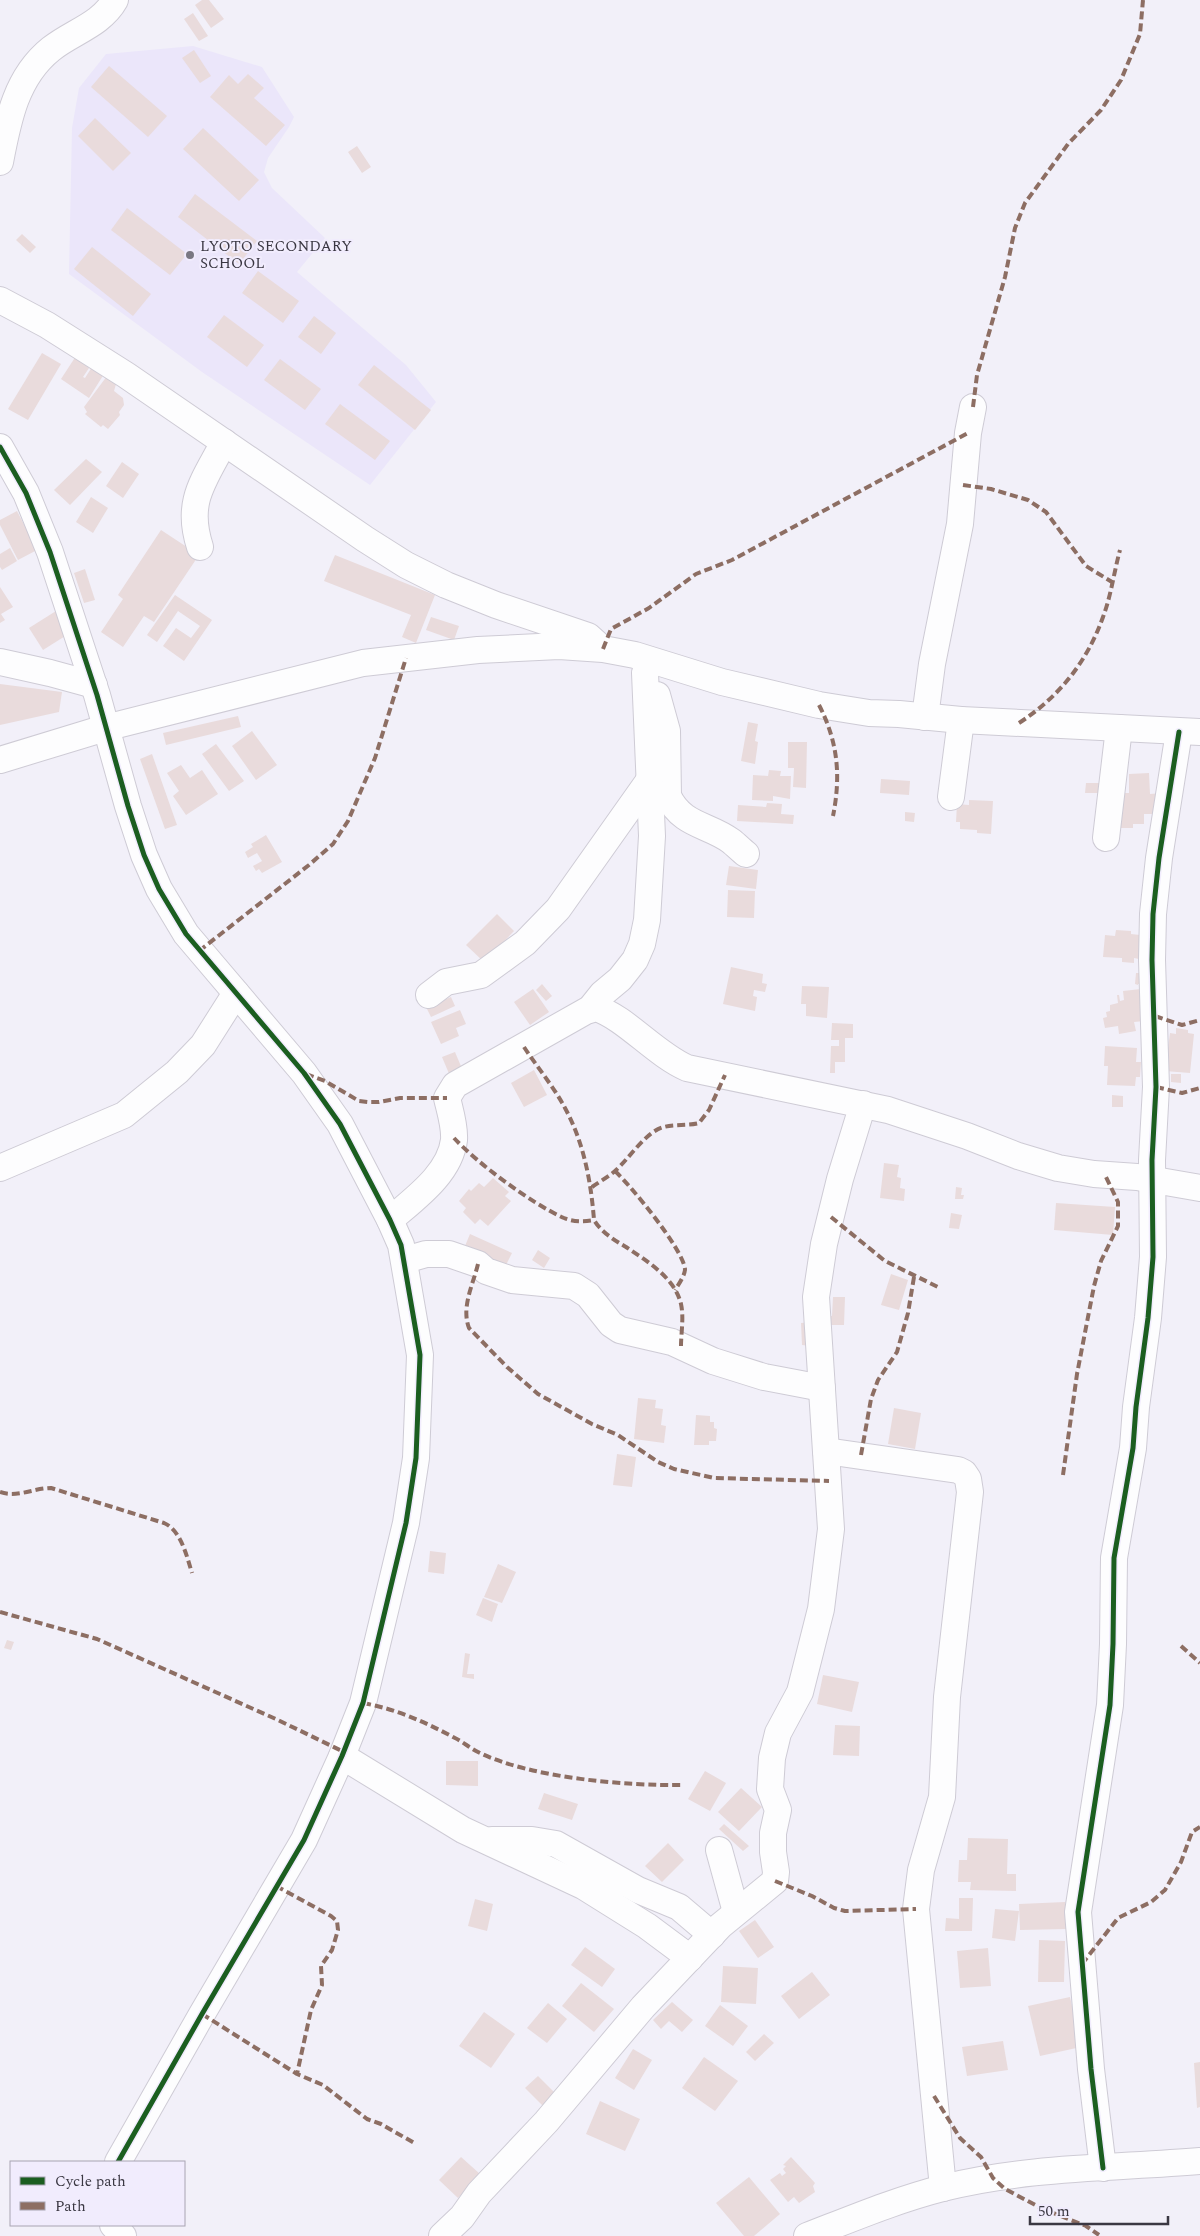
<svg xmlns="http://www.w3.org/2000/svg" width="1200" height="2236" font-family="Spectral,serif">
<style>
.built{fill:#ebe6fa}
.building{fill:#e9dbdc}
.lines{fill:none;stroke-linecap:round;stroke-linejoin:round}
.minor-casing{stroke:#cecbd5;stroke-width:28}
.minor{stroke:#fdfdfe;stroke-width:26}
.quiet{stroke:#8d6e63;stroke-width:4;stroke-dasharray:8 4;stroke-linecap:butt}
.cycleway-casing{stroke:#f1ecfd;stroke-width:8}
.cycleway{stroke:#1b5e20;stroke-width:5}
.poi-dot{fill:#7a7882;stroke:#f1ecfd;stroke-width:2}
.labels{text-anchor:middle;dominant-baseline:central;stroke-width:4;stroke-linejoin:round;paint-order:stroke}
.poi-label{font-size:15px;fill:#3a3742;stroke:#f1ecfd;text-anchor:start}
</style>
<rect width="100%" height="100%" fill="#f2f0f9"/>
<polygon class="built" points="193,46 262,67 294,117 289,127 268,158 264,172 272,188 325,238 297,272 406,365 436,402 370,485 202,372 69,274 72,128 79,88 106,54"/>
<g class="building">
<polygon points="202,0 209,0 224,19 211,28 195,5"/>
<polygon points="193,13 208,36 199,41 184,19"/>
<polygon points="194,50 211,76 200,83 182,58"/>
<polygon points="109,66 167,116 148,137 91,87"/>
<polygon points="248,74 264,88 254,98 285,125 266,146 210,97 229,75 238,84"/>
<polygon points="95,118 131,153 113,171 78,136"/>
<polygon points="203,128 259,180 239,201 183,149"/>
<polygon points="357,146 371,167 362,173 348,152"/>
<polygon points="195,194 257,241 239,264 178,217"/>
<polygon points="127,208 187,254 170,275 111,230"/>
<polygon points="22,234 36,247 30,253 16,240"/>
<polygon points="92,247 151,294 133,316 74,269"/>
<polygon points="258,271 299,301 283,323 242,293"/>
<polygon points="224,315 264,345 247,367 207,337"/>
<polygon points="314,316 336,333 321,354 298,337"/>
<polygon points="42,353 61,364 28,420 8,409"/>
<polygon points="76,356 87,363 85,365 89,368 83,377 85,378 92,367 104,374 89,398 61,379"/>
<polygon points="280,359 321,389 305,410 264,380"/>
<polygon points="374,365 431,410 415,430 358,385"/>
<polygon points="107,376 116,384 114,391 123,398 124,405 119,412 120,415 108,429 103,425 101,427 85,414 87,412 84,407"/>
<polygon points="340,404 390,441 375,460 325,424"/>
<polygon points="86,459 102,472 70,505 54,490"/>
<polygon points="122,462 139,474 123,498 106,486"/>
<polygon points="91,497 108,508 93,533 76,522"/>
<polygon points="17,511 37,550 18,560 0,525 0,520"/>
<polygon points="161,530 199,555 154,622 144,616 123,647 101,632 123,599 118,595"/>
<polygon points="10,548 17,561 2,570 0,567 0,554"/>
<polygon points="335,555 435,595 416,643 402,637 411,615 324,581"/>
<polygon points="85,569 95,600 84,603 74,573"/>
<polygon points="0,587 13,607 1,614 5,620 0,623"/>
<polygon points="175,595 212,620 184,661 163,646 176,628 191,638 200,626 178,611 157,642 147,635"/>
<polygon points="56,611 70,633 43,650 29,628"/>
<polygon points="431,617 459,626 454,640 426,630"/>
<polygon points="0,684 62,692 59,712 0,725"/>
<polygon points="238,716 241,727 166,745 163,733"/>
<polygon points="748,722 758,724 755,741 758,742 755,764 741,761"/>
<polygon points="252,731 277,765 256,780 232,746"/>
<polygon points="788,742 807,742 806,788 793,787 794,768 788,768"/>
<polygon points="216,744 244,781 229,791 202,754"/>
<polygon points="152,754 177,825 165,829 140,759"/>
<polygon points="181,765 190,778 202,770 218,794 186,815 173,796 179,791 167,773"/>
<polygon points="769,770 781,771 780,776 791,776 790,799 773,796 773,801 752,800 753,775 768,776"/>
<polygon points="1149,773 1150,794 1163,793 1163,814 1144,814 1144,824 1133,824 1133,828 1118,828 1117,802 1124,801 1123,793 1129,793 1129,774"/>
<polygon points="881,779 910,781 909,795 880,793"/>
<polygon points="1086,783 1104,783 1104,793 1085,793"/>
<polygon points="969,800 993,801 991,834 977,833 977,830 960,829 960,822 956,822 957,804 969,805"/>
<polygon points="767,803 782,804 781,814 794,815 793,824 737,821 738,805 766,807"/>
<polygon points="905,812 915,813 914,822 905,821"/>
<polygon points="266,835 282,862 262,873 259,869 256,871 253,866 262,861 257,853 248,858 245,852 253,847 251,844"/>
<polygon points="729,866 758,870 756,889 726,885"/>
<polygon points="728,890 755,891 754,918 727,917"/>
<polygon points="497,914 514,931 484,962 466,945"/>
<polygon points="1116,930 1131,931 1131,934 1140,935 1139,959 1134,958 1134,963 1122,962 1122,958 1103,957 1105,935 1115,936"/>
<polygon points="731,967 763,974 762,983 767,984 765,992 754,990 753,996 757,997 755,1011 723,1004"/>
<polygon points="1136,973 1141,973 1142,984 1138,984 1138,985 1135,984"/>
<polygon points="542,984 552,996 546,1001 536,990"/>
<polygon points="802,986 829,987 827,1018 806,1016 806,1004 801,1004"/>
<polygon points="533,989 549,1012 530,1025 514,1002"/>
<polygon points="1141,989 1144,1021 1134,1022 1136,1031 1119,1034 1118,1026 1105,1028 1103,1018 1107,1017 1106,1012 1110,1011 1110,1005 1118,1003 1117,995 1119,995 1120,1001 1124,1000 1123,991"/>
<polygon points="451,997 455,1006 431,1017 426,1007"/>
<polygon points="460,1010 466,1024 456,1028 459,1036 441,1044 431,1022"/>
<polygon points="832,1023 853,1024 853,1038 845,1038 845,1062 835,1062 835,1073 830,1073 831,1046 839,1046 839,1040 831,1040"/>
<polygon points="1176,1028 1188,1030 1188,1033 1194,1034 1190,1073 1165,1071 1170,1033 1176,1034"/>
<polygon points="1105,1046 1137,1048 1136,1062 1141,1062 1140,1077 1136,1077 1135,1086 1107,1085 1108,1066 1104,1066"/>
<polygon points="455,1052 463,1071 450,1076 442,1057"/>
<polygon points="534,1070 547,1095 524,1107 511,1083"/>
<polygon points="1171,1074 1181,1074 1181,1083 1171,1082"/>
<polygon points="1112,1095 1123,1096 1123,1107 1112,1107"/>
<polygon points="884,1163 899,1165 897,1177 901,1178 900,1188 905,1189 904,1201 880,1198"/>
<polygon points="493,1178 509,1192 505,1196 511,1201 488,1226 480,1219 475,1224 463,1212 466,1208 459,1201 469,1189 471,1191 479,1183 484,1187"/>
<polygon points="956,1187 962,1188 961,1195 964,1195 963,1199 955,1199"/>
<polygon points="1056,1203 1115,1207 1113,1235 1054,1230"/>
<polygon points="951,1213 962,1215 959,1229 949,1228"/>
<polygon points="470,1234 512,1253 506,1265 465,1246"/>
<polygon points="538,1250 550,1258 544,1268 532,1260"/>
<polygon points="891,1274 908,1280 899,1310 881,1305"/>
<polygon points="833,1297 845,1297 844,1325 820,1325 820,1316 832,1316"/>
<polygon points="811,1322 811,1346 802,1345 801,1323"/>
<polygon points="638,1398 656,1400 655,1408 663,1409 661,1425 666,1426 664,1443 634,1439"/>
<polygon points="894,1408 921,1413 915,1449 888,1444"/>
<polygon points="696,1415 710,1416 710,1422 714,1422 714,1428 717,1429 716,1441 709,1441 709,1445 694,1445"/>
<polygon points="617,1454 636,1457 632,1487 613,1485"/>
<polygon points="430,1551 446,1553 444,1574 428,1572"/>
<polygon points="498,1564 516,1572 502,1603 484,1597"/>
<polygon points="483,1598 498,1604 492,1622 476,1615"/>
<polygon points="7,1640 14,1642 11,1650 4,1648"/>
<polygon points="465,1653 470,1654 467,1674 474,1674 474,1679 462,1677"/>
<polygon points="823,1675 859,1682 852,1712 817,1704"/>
<polygon points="835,1725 860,1726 859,1756 833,1755"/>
<polygon points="446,1761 478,1761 478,1786 446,1785"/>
<polygon points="705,1771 726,1783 710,1811 688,1799"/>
<polygon points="741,1788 762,1807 739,1831 718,1812"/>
<polygon points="544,1793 578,1804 572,1820 538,1809"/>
<polygon points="724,1824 749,1846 743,1851 719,1829"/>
<polygon points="968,1838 1008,1839 1007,1874 1016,1874 1016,1891 970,1890 971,1882 958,1882 959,1860 967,1860"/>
<polygon points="668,1843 684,1860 662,1882 645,1866"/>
<polygon points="959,1898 973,1898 972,1931 945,1931 946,1918 959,1919"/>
<polygon points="475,1899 493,1904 487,1931 468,1926"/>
<polygon points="1065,1902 1066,1929 1020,1930 1019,1904"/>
<polygon points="995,1909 1019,1911 1015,1941 992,1938"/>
<polygon points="755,1920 774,1947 758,1958 739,1931"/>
<polygon points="1039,1940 1065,1941 1064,1982 1038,1982"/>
<polygon points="585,1947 615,1969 602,1987 571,1965"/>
<polygon points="988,1948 991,1986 960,1988 957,1951"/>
<polygon points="723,1966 758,1968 756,2004 721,2002"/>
<polygon points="812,1972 830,1995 799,2019 781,1996"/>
<polygon points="581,1983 614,2009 594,2032 562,2006"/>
<polygon points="1070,1997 1081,2047 1040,2056 1028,2006"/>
<polygon points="672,2002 693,2020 682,2032 669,2021 661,2029 653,2020"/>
<polygon points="548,2003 567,2019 547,2043 527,2028"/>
<polygon points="720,2005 748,2026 733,2046 705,2026"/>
<polygon points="484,2012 515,2034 491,2068 459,2046"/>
<polygon points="764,2034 774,2043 755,2061 746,2052"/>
<polygon points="1003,2041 1008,2070 967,2076 962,2047"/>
<polygon points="633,2049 652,2060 634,2090 615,2078"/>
<polygon points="704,2057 738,2081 715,2111 682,2088"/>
<polygon points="1200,2062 1200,2107 1197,2108 1194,2063"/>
<polygon points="538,2076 558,2096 545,2108 525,2088"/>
<polygon points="600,2101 640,2119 625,2151 586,2134"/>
<polygon points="461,2157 480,2174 458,2198 439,2180"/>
<polygon points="791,2157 815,2183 813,2186 815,2192 799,2203 794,2197 788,2202 770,2180 780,2173 782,2176 786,2173 783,2169 786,2166 783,2165"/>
<polygon points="749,2177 780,2214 754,2236 744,2236 716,2203"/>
</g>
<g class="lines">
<g class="minor-casing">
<g id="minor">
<path d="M0,162C8,120 16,77 51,49C72,32 101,25 115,0"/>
<polyline points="0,300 47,325 126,375 365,539 406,565 446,585 496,605 588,636 598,645"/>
<polyline points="0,447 26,493 50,552 97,695 128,806 144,855 159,889 186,934 304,1073 340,1124 390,1220 401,1245 420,1355 416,1458 406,1523 363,1703 342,1756 304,1840 202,2014 118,2162"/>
<path d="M200,547C185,501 204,481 224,442"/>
<polyline points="0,662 50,673 94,685"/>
<path d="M657,695L667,731L668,796C682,826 708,824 731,841C736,845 741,850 746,854"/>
<polyline points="925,717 932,664 960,524 968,433 973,407"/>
<polyline points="0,760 105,728 363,663 478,650 559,646 603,649 635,655 722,682 819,705 869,713 899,714 961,720 1200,732"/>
<polyline points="951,797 961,720"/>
<polyline points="1106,838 1119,728"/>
<polyline points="429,995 446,982 481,975 525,943 558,909 650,779"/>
<polyline points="590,1009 602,994 620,979 635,960 642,944 647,920 652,836 645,673"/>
<polyline points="0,1168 124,1115 177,1072 203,1045 236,993"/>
<path d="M390,1220C414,1199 450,1174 454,1140C455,1126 450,1111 447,1098L455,1085L586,1011L596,1008C626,1018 655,1054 687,1068L888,1110L967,1136L1018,1156L1058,1168L1094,1174L1137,1177L1200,1188"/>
<polyline points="405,1260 426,1254 449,1254 478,1264 486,1271 512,1280 574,1286 588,1295 611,1324 620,1330 672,1342 713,1361 764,1377 822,1388"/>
<polyline points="826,1451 958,1470 964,1473 968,1479 970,1492 947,1697 942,1797 921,1870 916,1909 943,2188"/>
<polyline points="342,1756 463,1830 583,1886 647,1926 690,1958"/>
<polyline points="492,1840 532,1840 556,1844 638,1890 679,1907 712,1935"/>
<polyline points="719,1850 736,1912"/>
<polyline points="1103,2168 1091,2069 1078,1912 1110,1705 1113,1644 1114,1558 1133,1448 1136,1407 1148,1318 1153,1257 1152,1160 1156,1087 1152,960 1153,914 1159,858 1179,732"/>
<polyline points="113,2225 123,2236"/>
<polyline points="442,2236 462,2217 479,2193 546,2122 643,2007 720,1926 775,1881 776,1872 773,1852 773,1833 778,1810 770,1789 772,1758 778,1733 800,1692 821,1609 831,1529 816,1297 824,1244 840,1179 863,1104"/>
<path d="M807,2236C851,2219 896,2200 943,2188C1024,2167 1117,2168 1200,2161"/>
</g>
</g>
<use href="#minor" class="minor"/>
<g class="quiet">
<polyline points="973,407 977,375 1005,277 1015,228 1025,203 1068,144 1101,110 1121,80 1140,34 1143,0"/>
<polyline points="963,485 991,489 1028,500 1046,512 1086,566 1112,582"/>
<polyline points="603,649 611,629 649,608 696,574 732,560 968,433"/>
<path d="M819,705C838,742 841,776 833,816"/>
<path d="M1019,723C1059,697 1087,662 1103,617C1111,596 1114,572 1120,550"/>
<polyline points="199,951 309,865 333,844 348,821 375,758 406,658"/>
<polyline points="1155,1016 1182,1025 1200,1020"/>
<path d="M524,1047C537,1067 554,1087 565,1108C584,1143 591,1182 594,1220C601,1232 614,1240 626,1247C647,1261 675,1278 681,1304C684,1318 681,1333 681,1346"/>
<polyline points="306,1074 325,1081 359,1101 368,1102 379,1102 400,1098 447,1098"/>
<polyline points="1156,1087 1182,1093 1200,1088"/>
<path d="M454,1138C477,1163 532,1204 564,1218C574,1222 584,1222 594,1220"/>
<path d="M615,1171C631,1186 683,1249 685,1269C685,1275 679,1284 675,1290"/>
<path d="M592,1187C599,1182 608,1177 615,1171C629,1159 646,1131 664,1127C675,1124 687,1126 699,1123L709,1110L725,1075"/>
<polyline points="831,1217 885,1261 938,1287"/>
<path d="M478,1264C473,1285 461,1307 469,1328L507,1367L538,1394L592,1424L618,1435L658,1462L674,1469L714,1478L829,1481"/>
<polyline points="861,1455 871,1399 878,1380 897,1352 908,1313 914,1277"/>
<polyline points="1063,1475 1077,1374 1094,1286 1101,1261 1118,1226 1118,1202 1105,1175"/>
<path d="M0,1492C17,1498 34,1488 51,1488L164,1523C181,1530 187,1557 192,1573"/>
<polyline points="0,1612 97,1639 278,1720 344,1752"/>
<polyline points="1181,1646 1200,1663"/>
<path d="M363,1703C396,1709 425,1722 455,1738C463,1742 470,1748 478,1752C530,1778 626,1786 683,1785"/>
<polyline points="775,1881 812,1896 834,1908 845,1911 916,1909"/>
<polyline points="276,1886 331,1916 337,1921 338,1930 332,1950 321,1966 322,1985 311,2010 297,2074"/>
<polyline points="1082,1964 1118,1918 1151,1902 1165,1890 1181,1862 1192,1832 1200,1827"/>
<polyline points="202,2014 297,2074 323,2085 367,2119 381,2124 416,2144"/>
<polyline points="934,2096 960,2138 981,2157 993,2178 1005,2189 1043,2209 1086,2226 1099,2235"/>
</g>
<g class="cycleway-casing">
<g id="cycleway">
<polyline points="0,447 26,493 50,552 97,695 128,806 144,855 159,889 186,934 304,1073 340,1124 390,1220 401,1245 420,1355 416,1458 406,1523 363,1703 342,1756 304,1840 202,2014 118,2162"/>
<polyline points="1103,2168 1091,2069 1078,1912 1110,1705 1113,1644 1114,1558 1133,1448 1136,1407 1148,1318 1153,1257 1152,1160 1156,1087 1152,960 1153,914 1159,858 1179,732"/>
</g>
</g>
<use href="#cycleway" class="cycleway"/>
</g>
<circle class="poi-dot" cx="190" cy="255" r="5"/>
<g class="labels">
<g class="poi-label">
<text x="200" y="246">LYOTO SECONDARY<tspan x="200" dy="17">SCHOOL</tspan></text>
</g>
</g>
<rect x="10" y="2161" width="175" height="65" fill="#f1ecfd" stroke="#a8a4b2"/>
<rect x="20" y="2177" width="25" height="8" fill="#1b5e20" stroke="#a8a4b2"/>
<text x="55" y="2186" font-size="15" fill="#3a3742">Cycle path</text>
<rect x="20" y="2202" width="25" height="8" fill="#8d6e63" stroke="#a8a4b2"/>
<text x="55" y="2211" font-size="15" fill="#3a3742">Path</text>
<path d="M1030 2216v8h138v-8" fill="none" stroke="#3a3742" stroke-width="2.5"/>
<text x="1038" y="2216" font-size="15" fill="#3a3742" stroke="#f1ecfd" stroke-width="4" paint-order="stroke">50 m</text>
</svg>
